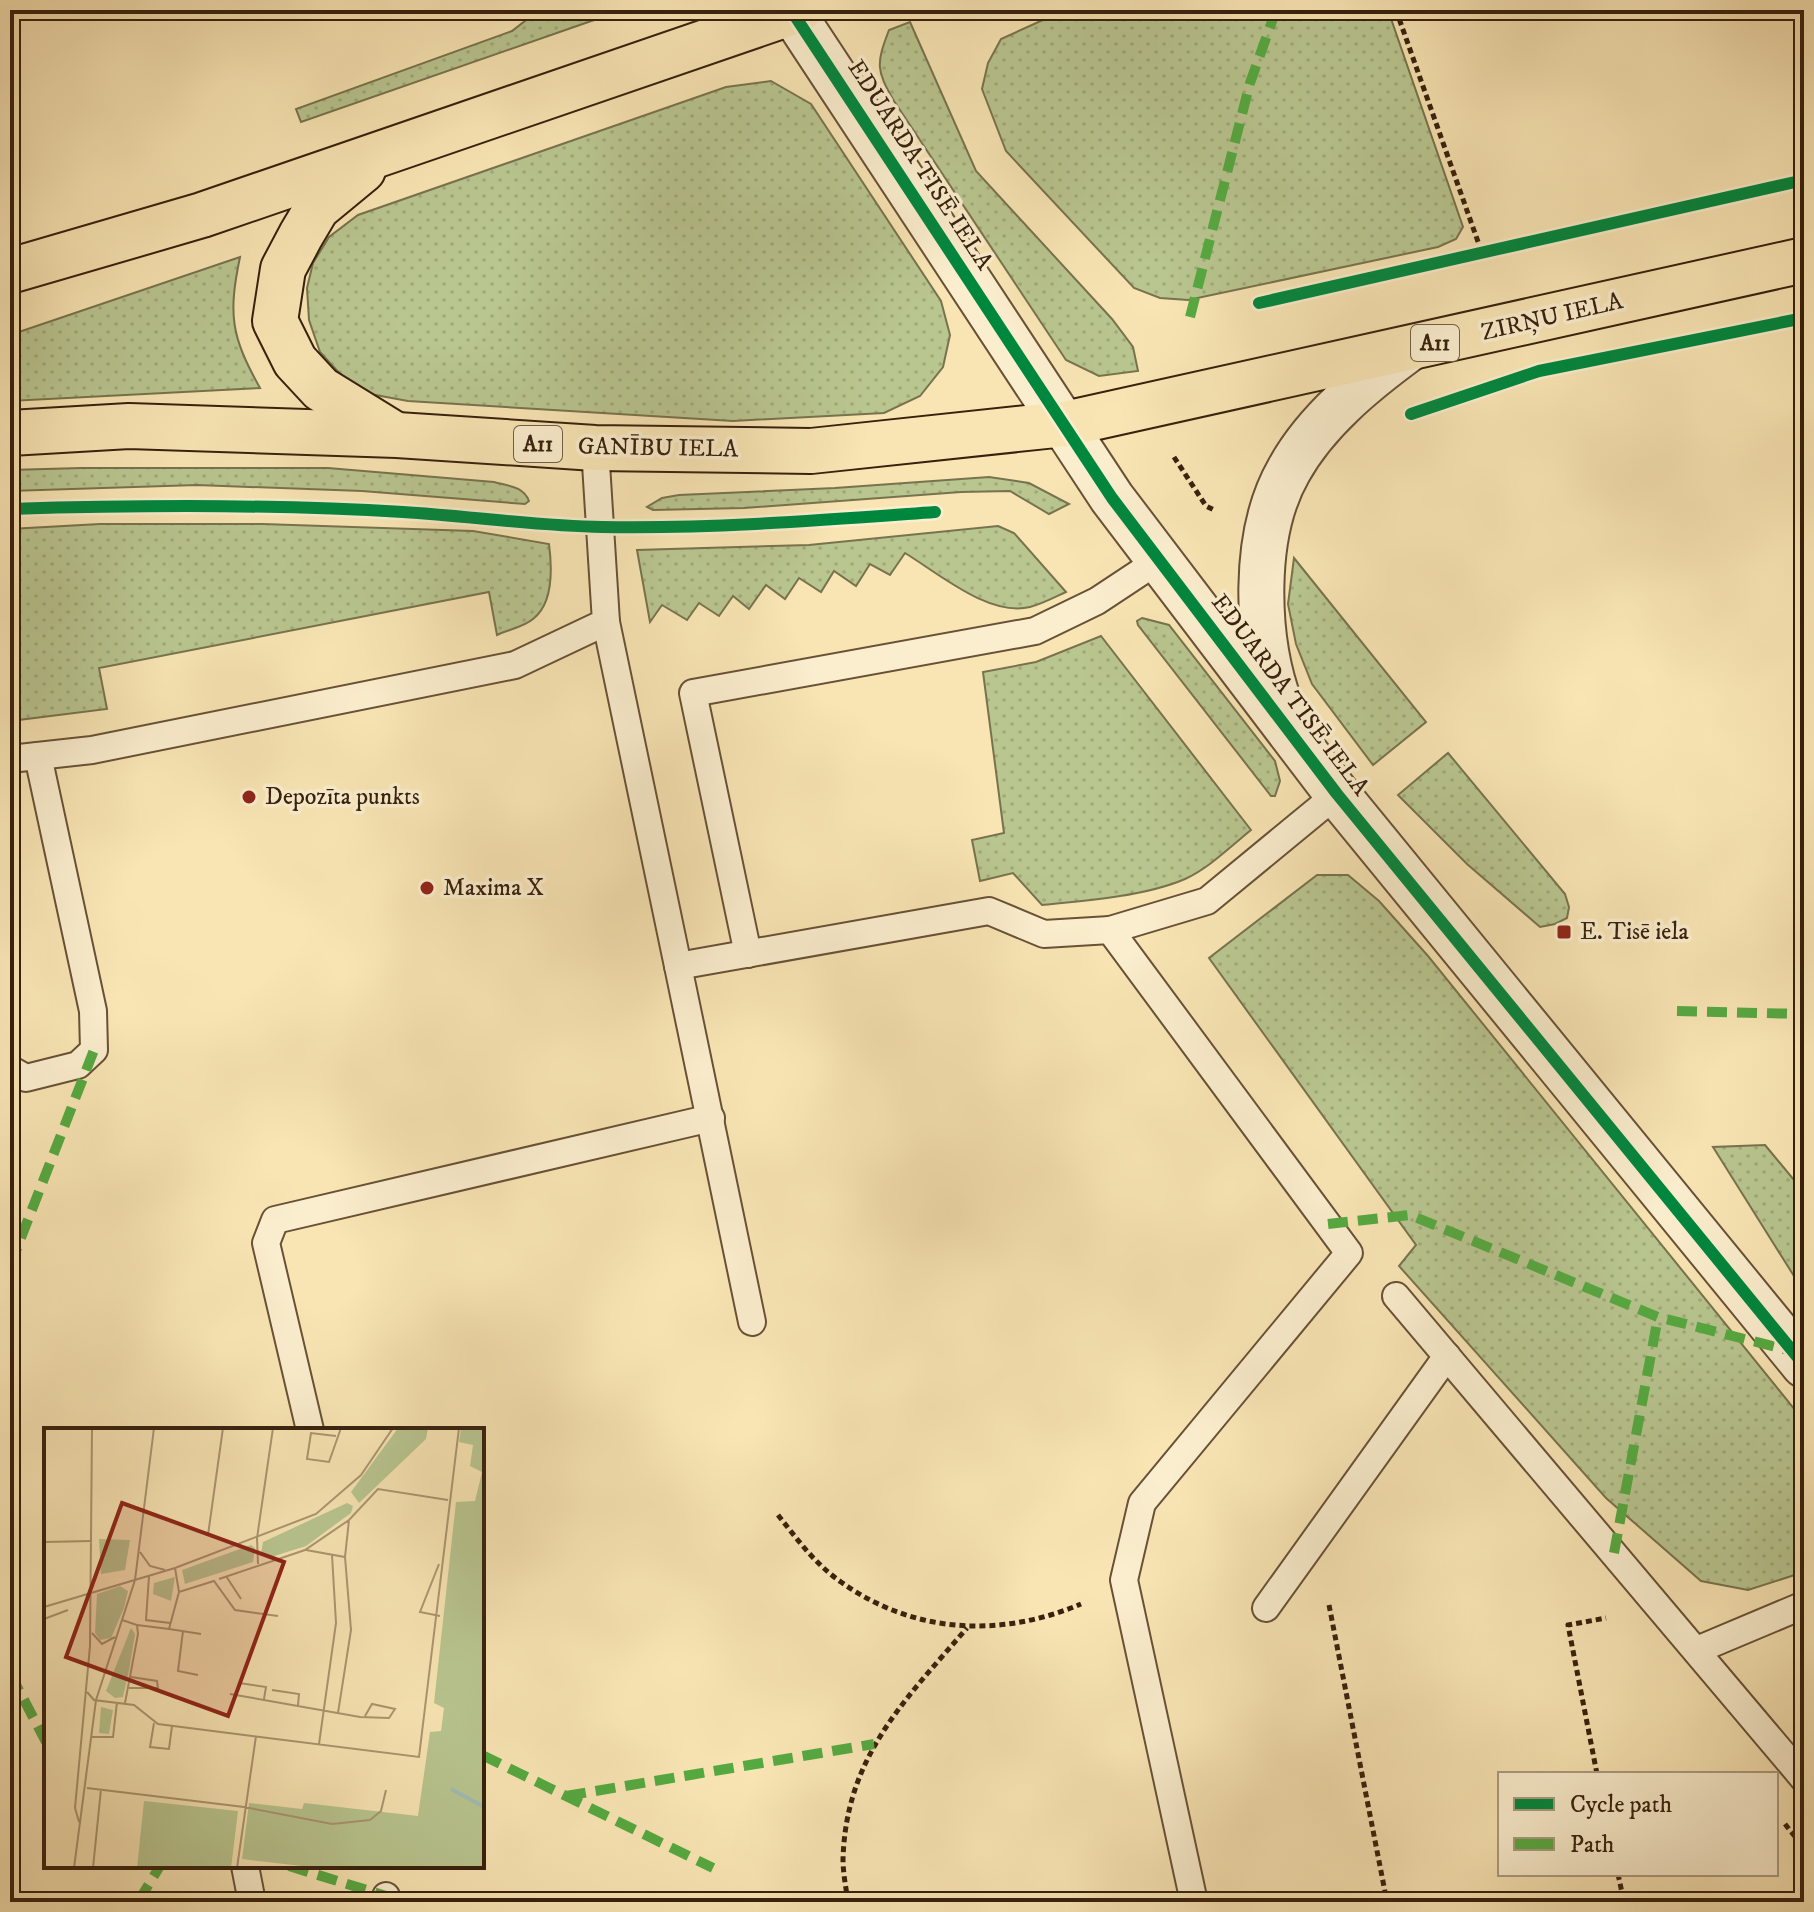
<svg xmlns="http://www.w3.org/2000/svg" width="1814" height="1912" font-family="'IM FELL DW Pica',serif">
<style>
.green{fill:url(#green-dots);stroke:#78734e;stroke-width:2}
.lines{fill:none;stroke-linecap:round;stroke-linejoin:round}
.lane-casing{stroke:#685137;stroke-width:30}
.street-casing{stroke:#685137;stroke-width:48}
.highway-casing{stroke:#37200d;stroke-width:48}
.path{stroke:#37200d;stroke-width:5;stroke-dasharray:6 4;stroke-linecap:butt}
.lane{stroke:#fbeece;stroke-width:26}
.street{stroke:#fbeece;stroke-width:44}
.highway{stroke:#f9e5b4;stroke-width:44}
.quiet{stroke:#55aa41;stroke-width:10;stroke-dasharray:20 10;stroke-linecap:butt}
.cycleway-casing{stroke:#fbeece;stroke-width:17}
.cycleway{stroke:#00873e;stroke-width:12}
.poi-dot{fill:#8f2418;stroke:#fbeece;stroke-width:3}
.labels{text-anchor:middle;dominant-baseline:central;stroke-width:7;stroke-linejoin:round;paint-order:stroke}
.shield{fill:#fbeece;stroke:#725e47;stroke-width:2}
.shield-label{font-size:22px;font-weight:bold;fill:#37200d}
.street-label{font-size:24px;fill:#37200d;stroke:#fbeece}
.poi-label{font-size:24px;fill:#37200d;stroke:#fbeece;text-anchor:start}
.inset-river{fill:none;stroke:#9fbdb4;stroke-width:4}
.inset-road{fill:none;stroke:#ab9671;stroke-width:2}
.view{fill:#8f2418;fill-opacity:0.15;stroke:#8f2418;stroke-width:4}
.inset-edge{fill:none;stroke:#37200d;stroke-width:4}
</style>
<defs>
<pattern id="green-dots" width="8" height="8" patternUnits="userSpaceOnUse" patternTransform="scale(2)"><rect width="8" height="8" fill="#b9c690"/><path d="M2 2h.1M6 6h.1" fill="none" stroke="#a0aa7b" stroke-width="1.8" stroke-linecap="round"/></pattern>
</defs>
<rect width="100%" height="100%" fill="#f9e5b4"/>
<filter id="stains"><feTurbulence type="fractalNoise" baseFrequency=".0025" numOctaves="4"/><feColorMatrix values="0 0 0 0 .2 0 0 0 0 .09 0 0 0 0 .02 0 0 0 .5 -.17"/></filter>
<radialGradient id="worn" r=".72"><stop offset=".6" stop-color="#630" stop-opacity="0"/><stop offset="1" stop-color="#630" stop-opacity=".3"/></radialGradient>
<g class="green">
<polygon points="539,10 606,10 594,20 301,122 296,109 512,31"/>
<polygon points="1065,10 1388,10 1463,227 1456,239 1438,247 1188,300 1160,298 1134,288 1006,151 982,89 988,63 1001,39"/>
<path d="M910,22L976,171L1112,319L1133,347L1138,371L1099,376L1066,360L894,101C876,70 876,64 889,30Z"/>
<polygon points="771,81 811,104 941,301 950,335 943,367 920,396 884,413 733,421 408,401 370,394 341,375 320,352 309,320 307,288 313,263 329,237 358,215 726,87"/>
<path d="M240,257C228,315 231,336 260,388L10,401V335Z"/>
<path d="M81,468H328L494,482C508,486 523,486 529,501L525,504L362,491L197,485L10,491V470Z"/>
<polygon points="989,477 1029,483 1069,504 1049,514 1010,491 961,492 744,508 653,510 647,507 662,498 679,495 835,488"/>
<path d="M100,524H263L473,531L549,544C552,567 554,603 533,619C524,627 507,630 497,635L489,592L99,668L107,709L10,721V529Z"/>
<path d="M998,526L1014,533L1066,592C1055,597 1042,604 1030,607C989,617 938,573 905,553L890,575L870,564L856,586L834,571L821,592L799,578L785,599L766,585L749,609L733,596L719,616L699,603L687,620L662,605L650,622L637,550L809,545Z"/>
<polygon points="1294,558 1426,722 1373,765 1312,684 1296,644 1288,604"/>
<polygon points="1142,618 1169,625 1275,761 1280,781 1275,796 1271,796 1138,625 1137,621"/>
<path d="M1101,636L1251,830C1230,847 1209,868 1185,879C1146,896 1085,901 1042,905L1013,873L980,881L972,840L1004,833L983,672L1036,662Z"/>
<polygon points="1448,753 1565,894 1569,907 1567,918 1555,924 1540,927 1467,864 1398,795"/>
<polygon points="1317,875 1348,875 1379,901 1428,956 1804,1421 1804,1572 1748,1590 1701,1581 1606,1498 1399,1266 1416,1245 1209,958"/>
<polygon points="1765,1145 1804,1192 1804,1292 1713,1147"/>
</g>
<g class="lines">
<g class="lane-casing">
<g id="lane">
<polyline points="606,622 678,966"/>
<polyline points="10,759 92,750 515,665 606,622 595,448"/>
<polyline points="748,954 693,693 1035,631 1097,601 1159,560"/>
<polyline points="10,1069 26,1078 78,1065 94,1050 93,1011 38,756"/>
<polyline points="1396,1296 1804,1779"/>
<polyline points="752,1322 678,966 989,911 1044,934 1110,930"/>
<polyline points="310,1430 266,1243 275,1220 711,1118"/>
<polyline points="1266,1608 1447,1356"/>
<polyline points="1697,1650 1804,1605"/>
<polyline points="245,1866 252,1902"/>
<polyline points="386,1896 387,1902"/>
<polyline points="1194,1902 1124,1580 1142,1503 1349,1253 1110,930 1207,901 1337,794"/>
</g>
</g>
<g class="street-casing">
<g id="street">
<polyline points="792,12 1112,498 1337,794 1804,1365"/>
<path d="M1281,707C1255,639 1252,534 1289,470C1316,421 1364,382 1409,349"/>
</g>
</g>
<g class="highway-casing">
<g id="highway">
<polyline points="363,170 317,208 301,235 283,269 275,321 295,361 321,389 394,434"/>
<polyline points="10,271 202,215 799,10"/>
<polyline points="10,433 129,426 397,435 595,448 811,451 1065,424 1804,260"/>
</g>
</g>
<g class="path">
<polyline points="1396,10 1482,253"/>
<polyline points="1174,457 1206,506 1216,511"/>
<path d="M778,1515C797,1539 815,1564 841,1582C914,1634 1000,1638 1081,1604"/>
<polyline points="1329,1605 1387,1902"/>
<polyline points="1597,1774 1568,1625 1606,1618"/>
<polyline points="1785,1824 1804,1848"/>
<polyline points="1618,1874 1624,1902"/>
<path d="M848,1902C846,1888 843,1873 843,1859C846,1757 904,1701 967,1628"/>
</g>
<use href="#lane" class="lane"/>
<use href="#street" class="street"/>
<use href="#highway" class="highway"/>
<g class="quiet">
<polyline points="1190,317 1250,83 1276,10"/>
<polyline points="1677,1011 1804,1014"/>
<polyline points="1328,1224 1410,1215 1658,1317 1792,1351"/>
<polyline points="10,1266 94,1050"/>
<polyline points="1614,1553 1658,1317"/>
<polyline points="10,1673 46,1742"/>
<polyline points="482,1755 713,1868"/>
<polyline points="566,1796 874,1744"/>
<polyline points="289,1866 386,1896"/>
<polyline points="138,1902 160,1866"/>
</g>
<g class="cycleway-casing">
<g id="cycleway">
<polyline points="791,10 1112,498 1337,794 1804,1365"/>
<polyline points="1259,303 1804,180"/>
<polyline points="1411,414 1539,371 1804,318"/>
<path d="M10,509C141,505 272,504 403,512C470,516 536,526 602,527C713,529 824,520 935,512"/>
</g>
</g>
<use href="#cycleway" class="cycleway"/>
</g>
<g class="poi-dot">
<circle cx="249" cy="797" r="8"/>
<circle cx="427" cy="888" r="8"/>
<rect x="1556" y="924" width="16" height="16" rx="4"/>
</g>
<g class="labels">
<g class="shield">
<rect x="1411" y="325" width="48" height="36" rx="6"/>
<rect x="514" y="426" width="48" height="36" rx="6"/>
</g>
<g class="shield-label">
<text x="1435" y="343">A11</text>
<text x="538" y="444">A11</text>
</g>
<g class="street-label">
<text transform="translate(920 165) rotate(57)">EDUARDA TISĒ IELA</text>
<text transform="translate(1552 317) rotate(-13)">ZIRŅU IELA</text>
<text transform="translate(658 448) rotate(1)">GANĪBU IELA</text>
<text transform="translate(1290 695) rotate(53)">EDUARDA TISĒ IELA</text>
</g>
<g class="poi-label">
<text x="265" y="797">Depozīta punkts</text>
<text x="443" y="888">Maxima X</text>
<text x="1580" y="932">E. Tisē iela</text>
</g>
</g>
<g transform="translate(44 1428)">
<rect width="440" height="440" fill="#f9e5b4"/>
<path d="M354,0H384L382,11L315,75L307,64ZM417,0H440V440H275L198,431L205,375L258,381L260,375L374,388L386,304L397,303L400,280L390,275L412,74L431,73L438,44L426,38L429,17L415,14ZM303,75L309,78L307,85L262,118L227,129L217,126L219,114ZM55,111L86,112L81,142L57,146ZM207,117L211,120L209,134L141,156L138,142ZM131,149L127,173L109,166L110,155ZM76,158L84,163L80,180L67,210L56,212L51,205L53,166ZM87,200L91,206L85,242L79,269L71,270L62,263ZM57,279L69,282L65,306L55,305ZM100,373L194,383L187,440H93Z" fill="#b9c690"/>
<path class="inset-river" d="M407,361L440,379"/>
<path class="inset-road" d="M292,8L267,5L263,31L285,34L297,0M164,107L179,0M0,114L48,113M262,122L301,129L305,92M96,124L106,138L121,142M214,136L213,110L229,0M395,136L376,184L396,188M131,140L135,164L170,153L191,182L234,188M105,148L102,192L126,195M182,148L197,171M175,151L261,122L305,92L334,61L404,72M135,164L125,201L157,206M0,179L131,140L272,86L317,47L349,0M0,191L24,182M78,192L93,197L94,206L81,275M93,197L125,201M139,203L134,243L154,247M48,205L58,216L71,209M195,255L222,259L220,271M85,260H114L113,253L87,249M228,262L255,266L254,277M43,264L50,272L90,277L114,296L375,329L415,0M186,266L316,289L345,290L351,281L328,276L321,288M294,285L307,202L301,129M110,295L106,319L125,321L128,298M47,309H69L73,274M275,316L292,195L288,127M43,360L200,379L288,396L326,392L337,383L342,362M35,394L31,380L46,218L48,0M30,440L52,272L91,152L110,0M49,440L57,361M193,440L212,308"/>
<path class="view" d="M78,75L240,134L184,288L22,229Z"/>
<rect width="440" height="440" class="inset-edge"/>
</g>
<rect width="1814" height="1912" fill="none" stroke="#f9e5b4" stroke-width="40"/>
<rect x="12" y="12" width="1790" height="1888" fill="none" stroke="#37200d" stroke-width="4"/>
<rect x="20" y="20" width="1774" height="1872" fill="none" stroke="#37200d" stroke-width="2"/>
<rect x="1498" y="1772" width="280" height="104" fill="#fbeece" stroke="#ad9c81" stroke-width="2"/>
<rect x="1514" y="1798" width="40" height="12" fill="#00873e" stroke="#ad9c81" stroke-width="2"/>
<text x="1570" y="1812" font-size="24" fill="#37200d">Cycle path</text>
<rect x="1514" y="1838" width="40" height="12" fill="#55aa41" stroke="#ad9c81" stroke-width="2"/>
<text x="1570" y="1852" font-size="24" fill="#37200d">Path</text>
<rect width="100%" height="100%" filter="url(#stains)"/>
<rect width="100%" height="100%" fill="url(#worn)"/>
</svg>
